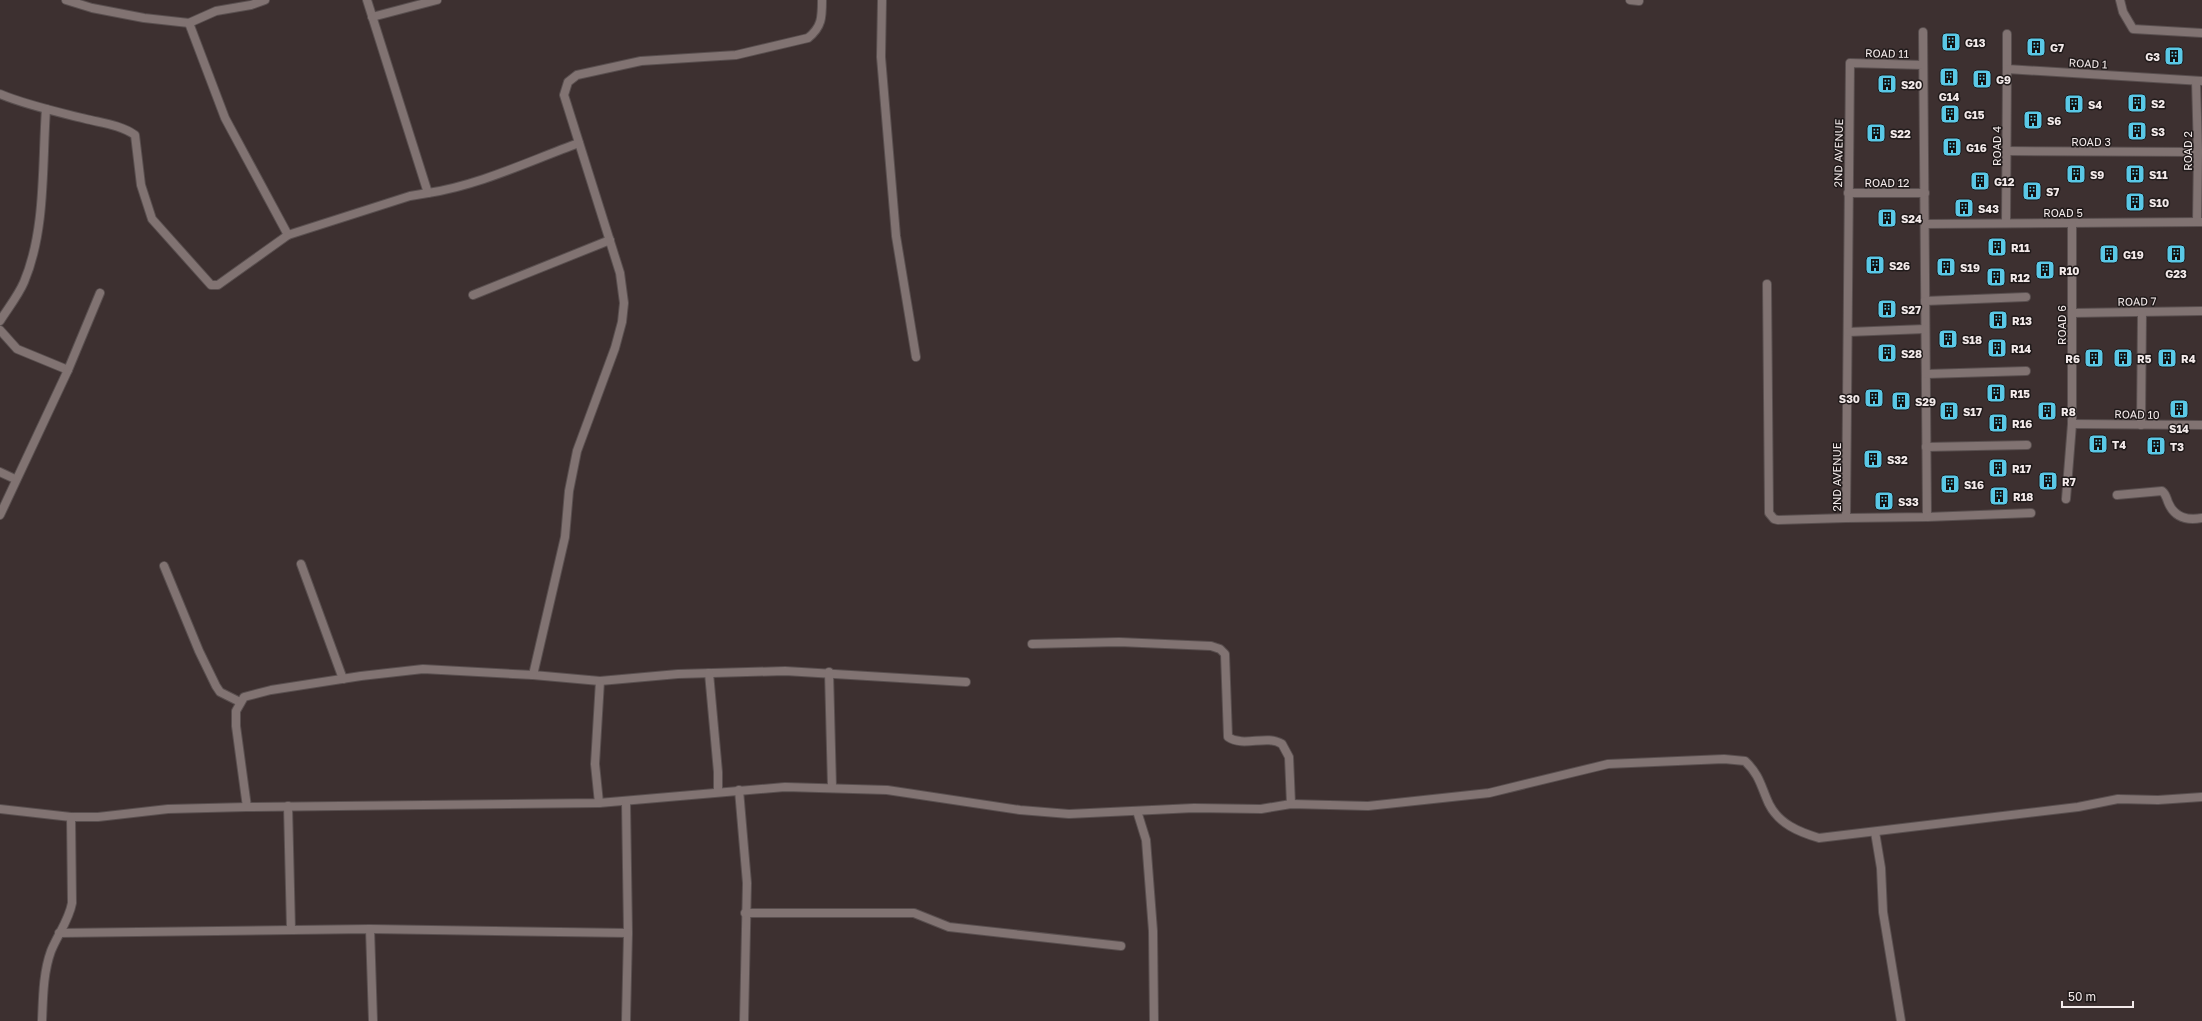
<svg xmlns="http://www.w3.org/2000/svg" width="2202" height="1021" font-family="'Golos Text',sans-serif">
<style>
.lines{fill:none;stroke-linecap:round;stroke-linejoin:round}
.minor-casing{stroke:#594f4f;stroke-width:10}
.minor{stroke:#817372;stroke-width:8}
.labels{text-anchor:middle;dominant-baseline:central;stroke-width:3;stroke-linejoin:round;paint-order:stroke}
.poi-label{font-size:11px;font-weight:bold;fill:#f3eaea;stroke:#201a1a;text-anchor:start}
.street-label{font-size:11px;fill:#f3eaea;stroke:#201a1a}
</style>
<rect width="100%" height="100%" fill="#3d3030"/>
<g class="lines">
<g class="minor-casing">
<g id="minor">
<polyline points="66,0 92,8 144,18 189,23 216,11 251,5 265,0"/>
<path d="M367,0L428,193C480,185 529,161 579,143"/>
<path d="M822,0C822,17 822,27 808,38L736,55L641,61L577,75L568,82L564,95L620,273L624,303L622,322L615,348L577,451L569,491L565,537L533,675L600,681L678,674L785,671L966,682"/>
<polyline points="882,0 881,57 896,236 916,357"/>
<polyline points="1630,0 1639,1"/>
<polyline points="2120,0 2123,12 2133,29 2202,33"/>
<polyline points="372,17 437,0"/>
<polyline points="189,23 225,118 288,235"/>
<polyline points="1923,32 1927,517 1846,518 1850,63 1923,65"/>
<polyline points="2007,34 2007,69 2202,81"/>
<polyline points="2196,81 2198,152 2197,222"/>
<path d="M0,94C26,105 58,112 86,119C102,123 121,125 135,135L141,185L152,219L211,285H218L288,235L410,196L428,193"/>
<polyline points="2007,151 2198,152"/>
<polyline points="1848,193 1925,193"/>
<polyline points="2006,223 2007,69"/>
<polyline points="1925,224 2202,222"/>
<polyline points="1767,284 1769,513 1774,519 1778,520 1846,518"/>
<polyline points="473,295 610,240"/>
<polyline points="1925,301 2026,297"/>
<polyline points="2072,313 2202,311"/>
<path d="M0,321C8,308 18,296 24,282C46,230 42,165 46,109"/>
<polyline points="0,330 17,349 68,370"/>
<polyline points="1848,332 1925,329"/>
<polyline points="1926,374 2026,371"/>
<polyline points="2072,424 2202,425"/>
<polyline points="2141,425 2142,312"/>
<polyline points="1926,447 2027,445"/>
<polyline points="0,472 15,479"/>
<path d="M2117,495L2162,491C2166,494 2166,497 2168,502C2174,517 2186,521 2202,518"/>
<polyline points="2066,499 2072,424 2072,223"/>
<polyline points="0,515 68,370 100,293"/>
<polyline points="1927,517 2031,513"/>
<polyline points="301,564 343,679"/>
<polyline points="164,566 199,651 216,686 220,692 240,702"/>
<path d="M1032,644L1119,642L1211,646L1220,649L1225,654L1228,737C1244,748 1266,734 1282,744L1289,757L1291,804"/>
<polyline points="829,672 832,787"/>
<polyline points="709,673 718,772 718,792"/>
<polyline points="739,790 747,883 744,1021"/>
<polyline points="599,803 595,764 600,681"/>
<polyline points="288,806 291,930"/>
<polyline points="247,807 236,726 236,711 244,697 271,690 361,676 423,669 533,675"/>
<path d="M0,809L71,817H98L168,809L247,807L599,803L785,787L887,790L1020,810L1069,814L1194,808L1261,809L1291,804L1368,806L1489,793L1608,764L1724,759L1745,761C1760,775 1761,787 1769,804C1779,824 1799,832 1819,838L2078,807L2118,799L2158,800L2202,797"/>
<polyline points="1137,811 1146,840 1153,931 1154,1021"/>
<polyline points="1875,832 1881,868 1883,912 1901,1021"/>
<polyline points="745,913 914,913 949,927 1121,946"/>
<polyline points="370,929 628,933 626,802"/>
<polyline points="59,933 370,929 373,1021"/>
<path d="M42,1021C43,998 43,973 51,951C58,934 69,920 72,903L71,817"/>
<polyline points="626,1021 628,933"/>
</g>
</g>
<use href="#minor" class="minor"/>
</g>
<defs>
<g id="building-square" transform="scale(1)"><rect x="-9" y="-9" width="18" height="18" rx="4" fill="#5ac8e6" stroke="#201a1a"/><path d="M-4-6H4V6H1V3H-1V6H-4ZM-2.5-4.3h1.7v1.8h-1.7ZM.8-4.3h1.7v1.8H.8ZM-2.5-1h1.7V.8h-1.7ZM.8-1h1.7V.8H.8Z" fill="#111"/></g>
</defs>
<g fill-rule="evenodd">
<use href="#building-square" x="1951" y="42"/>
<use href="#building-square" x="2036" y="47"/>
<use href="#building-square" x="2174" y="56"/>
<use href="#building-square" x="1949" y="77"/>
<use href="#building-square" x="1982" y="79"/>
<use href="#building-square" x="1887" y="84"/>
<use href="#building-square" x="2137" y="103"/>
<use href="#building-square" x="2074" y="104"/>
<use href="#building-square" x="1950" y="114"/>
<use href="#building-square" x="2033" y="120"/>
<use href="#building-square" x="2137" y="131"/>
<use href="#building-square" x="1876" y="133"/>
<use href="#building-square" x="1952" y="147"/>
<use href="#building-square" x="2076" y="174"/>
<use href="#building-square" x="2135" y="174"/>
<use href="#building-square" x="1980" y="181"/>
<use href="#building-square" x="2032" y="191"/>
<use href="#building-square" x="2135" y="202"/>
<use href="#building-square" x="1964" y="208"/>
<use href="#building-square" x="1887" y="218"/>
<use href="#building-square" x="1997" y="247"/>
<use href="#building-square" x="2109" y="254"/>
<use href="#building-square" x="2176" y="254"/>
<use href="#building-square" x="1875" y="265"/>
<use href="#building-square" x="1946" y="267"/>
<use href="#building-square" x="2045" y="270"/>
<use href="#building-square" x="1996" y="277"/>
<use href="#building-square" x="1887" y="309"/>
<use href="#building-square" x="1998" y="320"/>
<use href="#building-square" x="1948" y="339"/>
<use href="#building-square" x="1997" y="348"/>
<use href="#building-square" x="1887" y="353"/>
<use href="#building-square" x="2094" y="358"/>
<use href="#building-square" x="2123" y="358"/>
<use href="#building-square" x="2167" y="358"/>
<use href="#building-square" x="1996" y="393"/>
<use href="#building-square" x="1874" y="398"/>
<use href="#building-square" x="1901" y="401"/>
<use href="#building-square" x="2179" y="409"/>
<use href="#building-square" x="1949" y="411"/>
<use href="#building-square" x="2047" y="411"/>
<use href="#building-square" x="1998" y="423"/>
<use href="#building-square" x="2098" y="444"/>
<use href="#building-square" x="2156" y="446"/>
<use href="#building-square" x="1873" y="459"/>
<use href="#building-square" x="1998" y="468"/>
<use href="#building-square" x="2048" y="481"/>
<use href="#building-square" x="1950" y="484"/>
<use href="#building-square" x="1999" y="496"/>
<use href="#building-square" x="1884" y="501"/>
</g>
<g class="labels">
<g class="poi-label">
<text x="1965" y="42">G13</text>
<text x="2050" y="47">G7</text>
<text x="2160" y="56" text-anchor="end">G3</text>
<text x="1996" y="79">G9</text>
<text x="1901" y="84">S20</text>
<text x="1949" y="96" text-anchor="middle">G14</text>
<text x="2151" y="103">S2</text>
<text x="2088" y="104">S4</text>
<text x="1964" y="114">G15</text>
<text x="2047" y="120">S6</text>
<text x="2151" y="131">S3</text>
<text x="1890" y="133">S22</text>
<text x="1966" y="147">G16</text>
<text x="2090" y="174">S9</text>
<text x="2149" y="174">S11</text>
<text x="1994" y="181">G12</text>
<text x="2046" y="191">S7</text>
<text x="2149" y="202">S10</text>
<text x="1978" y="208">S43</text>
<text x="1901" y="218">S24</text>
<text x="2011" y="247">R11</text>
<text x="2123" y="254">G19</text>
<text x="1889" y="265">S26</text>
<text x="1960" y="267">S19</text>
<text x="2059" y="270">R10</text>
<text x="2176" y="273" text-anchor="middle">G23</text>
<text x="2010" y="277">R12</text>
<text x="1901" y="309">S27</text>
<text x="2012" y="320">R13</text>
<text x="1962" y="339">S18</text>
<text x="2011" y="348">R14</text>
<text x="1901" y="353">S28</text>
<text x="2080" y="358" text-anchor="end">R6</text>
<text x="2137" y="358">R5</text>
<text x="2181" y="358">R4</text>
<text x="2010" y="393">R15</text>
<text x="1860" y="398" text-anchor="end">S30</text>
<text x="1915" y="401">S29</text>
<text x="1963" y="411">S17</text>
<text x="2061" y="411">R8</text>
<text x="2012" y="423">R16</text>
<text x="2179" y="428" text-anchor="middle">S14</text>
<text x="2112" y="444">T4</text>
<text x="2170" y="446">T3</text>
<text x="1887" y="459">S32</text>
<text x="2012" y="468">R17</text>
<text x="2062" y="481">R7</text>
<text x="1964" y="484">S16</text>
<text x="2013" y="496">R18</text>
<text x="1898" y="501">S33</text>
</g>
<g class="street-label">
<text transform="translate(1887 53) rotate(1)">ROAD 11</text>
<text transform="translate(2088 63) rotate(3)">ROAD 1</text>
<text x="2091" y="141">ROAD 3</text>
<text transform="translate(1996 146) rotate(-90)">ROAD 4</text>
<text transform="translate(2187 151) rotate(-90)">ROAD 2</text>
<text transform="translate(1838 153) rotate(-89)">2ND AVENUE</text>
<text x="1887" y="182">ROAD 12</text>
<text x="2063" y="212">ROAD 5</text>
<text transform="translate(2137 301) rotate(-1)">ROAD 7</text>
<text transform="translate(2061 325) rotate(-90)">ROAD 6</text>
<text transform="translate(2137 414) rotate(1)">ROAD 10</text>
<text transform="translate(1836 477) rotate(-90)">2ND AVENUE</text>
</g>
</g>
<path d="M2062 1001v6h71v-6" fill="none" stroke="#f3eaea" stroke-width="2"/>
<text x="2068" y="1001" font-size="12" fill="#f3eaea" stroke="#201a1a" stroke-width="3" paint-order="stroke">50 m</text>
</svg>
